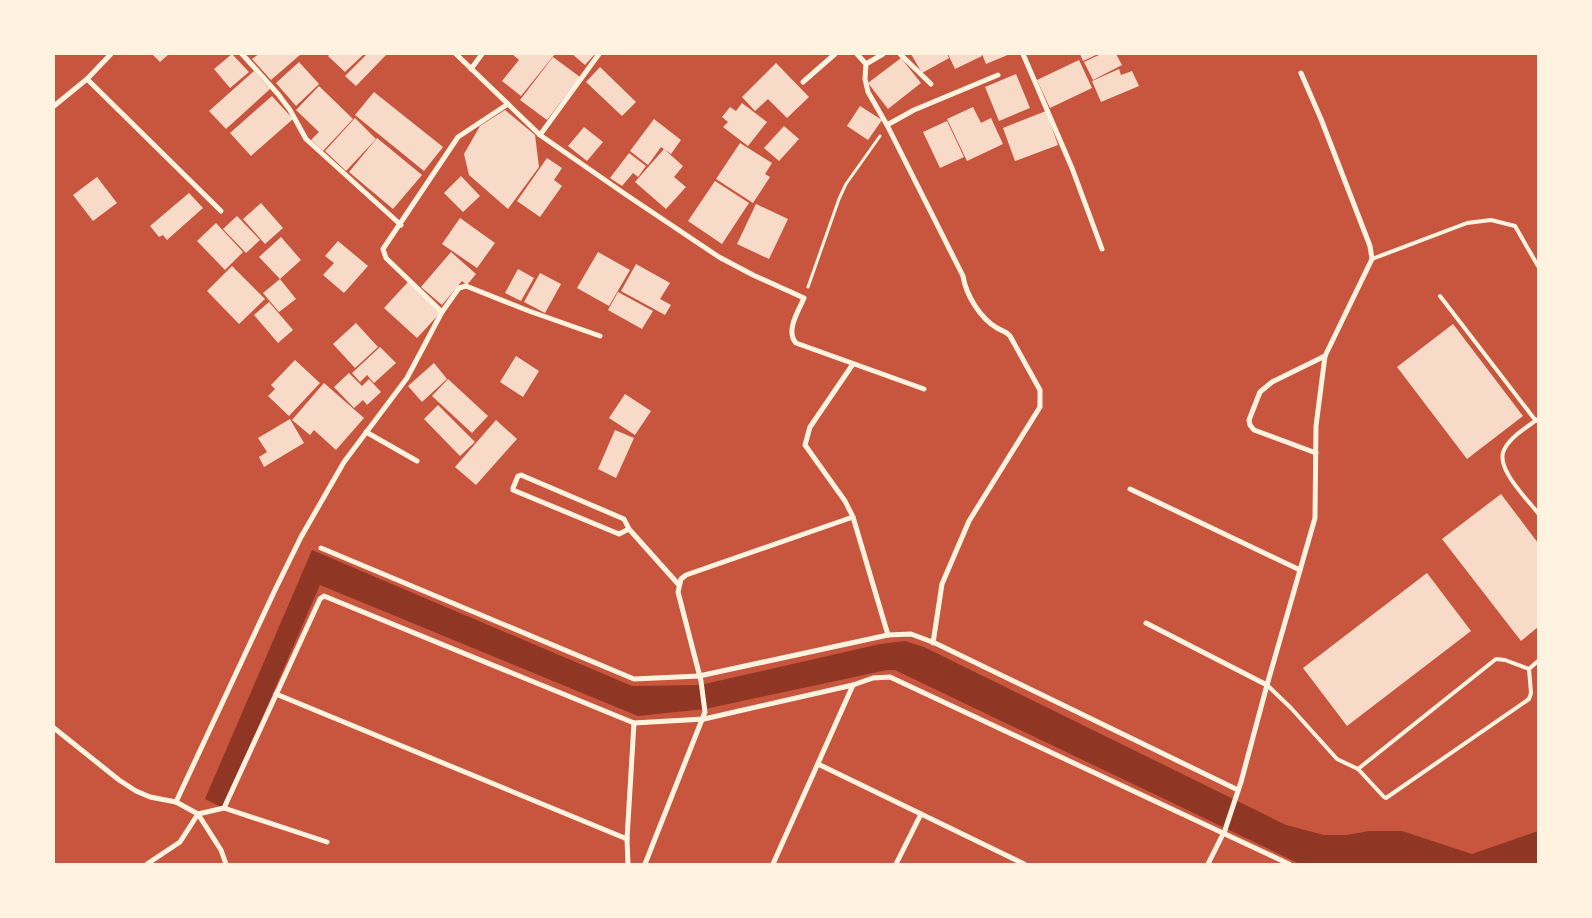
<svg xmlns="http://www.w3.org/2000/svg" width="1592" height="918" font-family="'Varela Round',sans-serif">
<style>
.water{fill:#8f3625}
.building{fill:#f7dbc8}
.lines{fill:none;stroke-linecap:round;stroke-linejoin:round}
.path{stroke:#fff3e0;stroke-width:3}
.service{stroke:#fff3e0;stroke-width:4}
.minor{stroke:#fff3e0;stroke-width:5}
</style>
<rect width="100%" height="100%" fill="#c8553d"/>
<polygon class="water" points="312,550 632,686 700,685 880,644 905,641 924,647 1286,825 1324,835 1347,835 1369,831 1402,831 1472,854 1538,831 1538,864 1300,864 895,670 887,670 705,709 638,716 320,585 223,808 205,799"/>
<g class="building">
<polygon points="152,54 169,54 160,62"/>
<polygon points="232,54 249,72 230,88 214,69"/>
<polygon points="259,54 301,54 271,80 252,59"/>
<polygon points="330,54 364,54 345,72 328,56"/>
<polygon points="367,54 387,54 356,86 345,76"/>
<polygon points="512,54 555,54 521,96 502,81 519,60"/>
<polygon points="572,54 595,54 585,65"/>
<polygon points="911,54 947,54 949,58 922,73"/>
<polygon points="948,54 981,54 982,56 955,69"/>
<polygon points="982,54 1010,54 986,64"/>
<polygon points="1080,54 1098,54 1083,61"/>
<polygon points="1101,54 1116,54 1122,65 1093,80 1084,62"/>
<polygon points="553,57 580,77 547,120 520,100"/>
<polygon points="901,58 921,83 888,109 868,83"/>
<polygon points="1079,60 1092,88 1050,108 1037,80"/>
<polygon points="299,62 319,84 296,106 276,83"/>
<polygon points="776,63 809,97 787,118 768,99 755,111 742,97"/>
<polygon points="600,67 636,102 622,116 586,82"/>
<polygon points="1119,69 1121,75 1132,71 1139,86 1101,102 1092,81"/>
<polygon points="254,71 270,89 226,129 209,111"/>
<polygon points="1016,74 1030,108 999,121 985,87"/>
<polygon points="319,86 353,119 323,151 311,140 319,132 296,110"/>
<polygon points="374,92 443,147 424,171 355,115"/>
<polygon points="272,96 293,119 251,156 230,133"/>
<polygon points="742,103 767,122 748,146 723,127 728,122 722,117 730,107 736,111"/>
<polygon points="860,106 882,120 868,140 847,126"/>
<polygon points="973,107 981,123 991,118 1003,144 967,161 947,119"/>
<polygon points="505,110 535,135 539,167 508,209 469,175 464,154 480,126"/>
<polygon points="1046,111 1058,145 1015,161 1003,128"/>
<polygon points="355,118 376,139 346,171 325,151"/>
<polygon points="654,119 681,140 671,154 661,147 648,165 630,151"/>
<polygon points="947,121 964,157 940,168 923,132"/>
<polygon points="784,126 799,139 779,161 764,148"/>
<polygon points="584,127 603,142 587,161 568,146"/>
<polygon points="377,138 422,175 393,209 349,172"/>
<polygon points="740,143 772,163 765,174 770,177 753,203 716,179"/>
<polygon points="664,149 683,166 674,177 686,187 666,209 635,182"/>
<polygon points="629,153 646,166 638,177 633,173 622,186 610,178"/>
<polygon points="547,158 562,168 554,180 562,186 540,217 517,201"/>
<polygon points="461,176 480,196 463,212 444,193"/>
<polygon points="97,177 117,203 93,221 73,195"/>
<polygon points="715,181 749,203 722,244 688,221"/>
<polygon points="189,193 203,208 167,240 163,235 159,237 150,226"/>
<polygon points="261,203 283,228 265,244 243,219"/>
<polygon points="756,204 788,219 769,259 737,244"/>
<polygon points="237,216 260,240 246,253 223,229"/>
<polygon points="460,218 495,243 477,268 442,244"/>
<polygon points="216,223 243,252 225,270 197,241"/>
<polygon points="281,237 301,260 280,279 259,257"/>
<polygon points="338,241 368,266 344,293 323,275 334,263 325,256"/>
<polygon points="451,252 476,274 467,285 462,281 442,305 421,287"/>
<polygon points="598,252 630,270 609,306 577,288"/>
<polygon points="636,264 670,283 660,299 671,305 665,315 621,291"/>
<polygon points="232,266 265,299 239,324 207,291"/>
<polygon points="518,269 534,278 521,301 505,293"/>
<polygon points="540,273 561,284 545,313 524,302"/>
<polygon points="280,279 296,299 279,312 263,293"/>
<polygon points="408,282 441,312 417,338 384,308"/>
<polygon points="618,292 653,311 642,329 608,310"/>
<polygon points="269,302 293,330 278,343 254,315"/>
<polygon points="356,323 378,347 355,368 333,344"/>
<polygon points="1453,324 1523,416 1467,459 1397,367"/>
<polygon points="380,347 396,363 374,383 367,375 360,382 352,373"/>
<polygon points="516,356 539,371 523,397 500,382"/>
<polygon points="295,360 320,383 289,416 268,396 275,389 271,385"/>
<polygon points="434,363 447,379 422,402 408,386"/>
<polygon points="349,373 362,386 369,379 381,392 367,405 363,400 354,408 334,387"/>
<polygon points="448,379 488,416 472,433 432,396"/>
<polygon points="324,383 364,418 336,450 314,430 310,435 292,420"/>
<polygon points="625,394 651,411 635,435 609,418"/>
<polygon points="438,405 475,442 460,456 424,419"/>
<polygon points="290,419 304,443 264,467 259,457 267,452 258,438"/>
<polygon points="496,420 517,439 476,485 455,467"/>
<polygon points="615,430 634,438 616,478 598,469"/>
<polygon points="1501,494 1538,543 1538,627 1521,641 1442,539"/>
<polygon points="1427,573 1471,631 1347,726 1303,668"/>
</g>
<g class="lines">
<polyline class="path" points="808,287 839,199 846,184 880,136"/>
<g class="service">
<polyline points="1372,259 1467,223 1491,220 1515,226 1538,266"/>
<polyline points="1440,296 1536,421"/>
<path d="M1538,419C1527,427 1510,437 1504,450C1495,468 1527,499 1538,513"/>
<polyline points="1529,669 1538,661"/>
<polyline points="1267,685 1291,708 1337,759 1358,769 1384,797 1386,798 1529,699 1531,693 1529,669"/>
<polyline points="1358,769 1496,659 1505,660 1529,669"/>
</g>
<g class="minor">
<polyline points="242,54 278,94 290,110 306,139 401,225"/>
<path d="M456,54L540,135L625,194L719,257L753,275L804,298C799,310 785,331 796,343L924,389"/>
<path d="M857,54L866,64L865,79L868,92L887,125L963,276C966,295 980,318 997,328C1002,331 1006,331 1010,336L1040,390V407L969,521L942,584L933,643"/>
<polyline points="900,54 931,84"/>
<polyline points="1023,54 1072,168 1102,249"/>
<polyline points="866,64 883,54"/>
<polyline points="471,69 482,54"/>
<polyline points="87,79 221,211"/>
<polyline points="803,82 835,54"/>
<polyline points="54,106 87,79 111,54"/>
<polyline points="887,125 914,110 998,75"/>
<polyline points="540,135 599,54"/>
<polyline points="442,312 386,258 383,249 458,137 508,104"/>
<polyline points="366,432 417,461"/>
<polyline points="1316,453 1254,430 1250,425 1249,420 1260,392 1272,382 1325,356"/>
<polyline points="1130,489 1300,570"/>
<polyline points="853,517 845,501 805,445 810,427 853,364"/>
<polyline points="629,529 619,534 513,490 513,488 518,476 521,475 624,519 629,529 679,585"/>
<polyline points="321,548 634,679 699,676 888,635 911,634 935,643 1238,790"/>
<polyline points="1146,623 1267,685"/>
<polyline points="276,694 627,839"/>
<polyline points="54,728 119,780 136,791 150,797 176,802 198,814 221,850 226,864"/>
<polyline points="818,764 1024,864"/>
<polyline points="176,802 275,590 301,537 344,462 407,378 442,312 459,288 466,286 529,311 600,336"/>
<polyline points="224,808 327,842"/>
<polyline points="147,864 180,842 198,814 224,808 320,599 324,596 634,723 704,719 853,685 873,678 890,677 1289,864"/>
<polyline points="628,864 627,839 634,723"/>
<polyline points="645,864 705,712 701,681 678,592 681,579 686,575 853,517 888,635"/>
<polyline points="773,864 853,685"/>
<polyline points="896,864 921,814"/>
<polyline points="1208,864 1225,830 1241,782 1267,685 1315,518 1316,426 1325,356 1372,259 1370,246 1321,119 1301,73"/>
</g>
</g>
<rect width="1592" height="918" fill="none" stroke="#fff3e0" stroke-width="110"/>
</svg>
